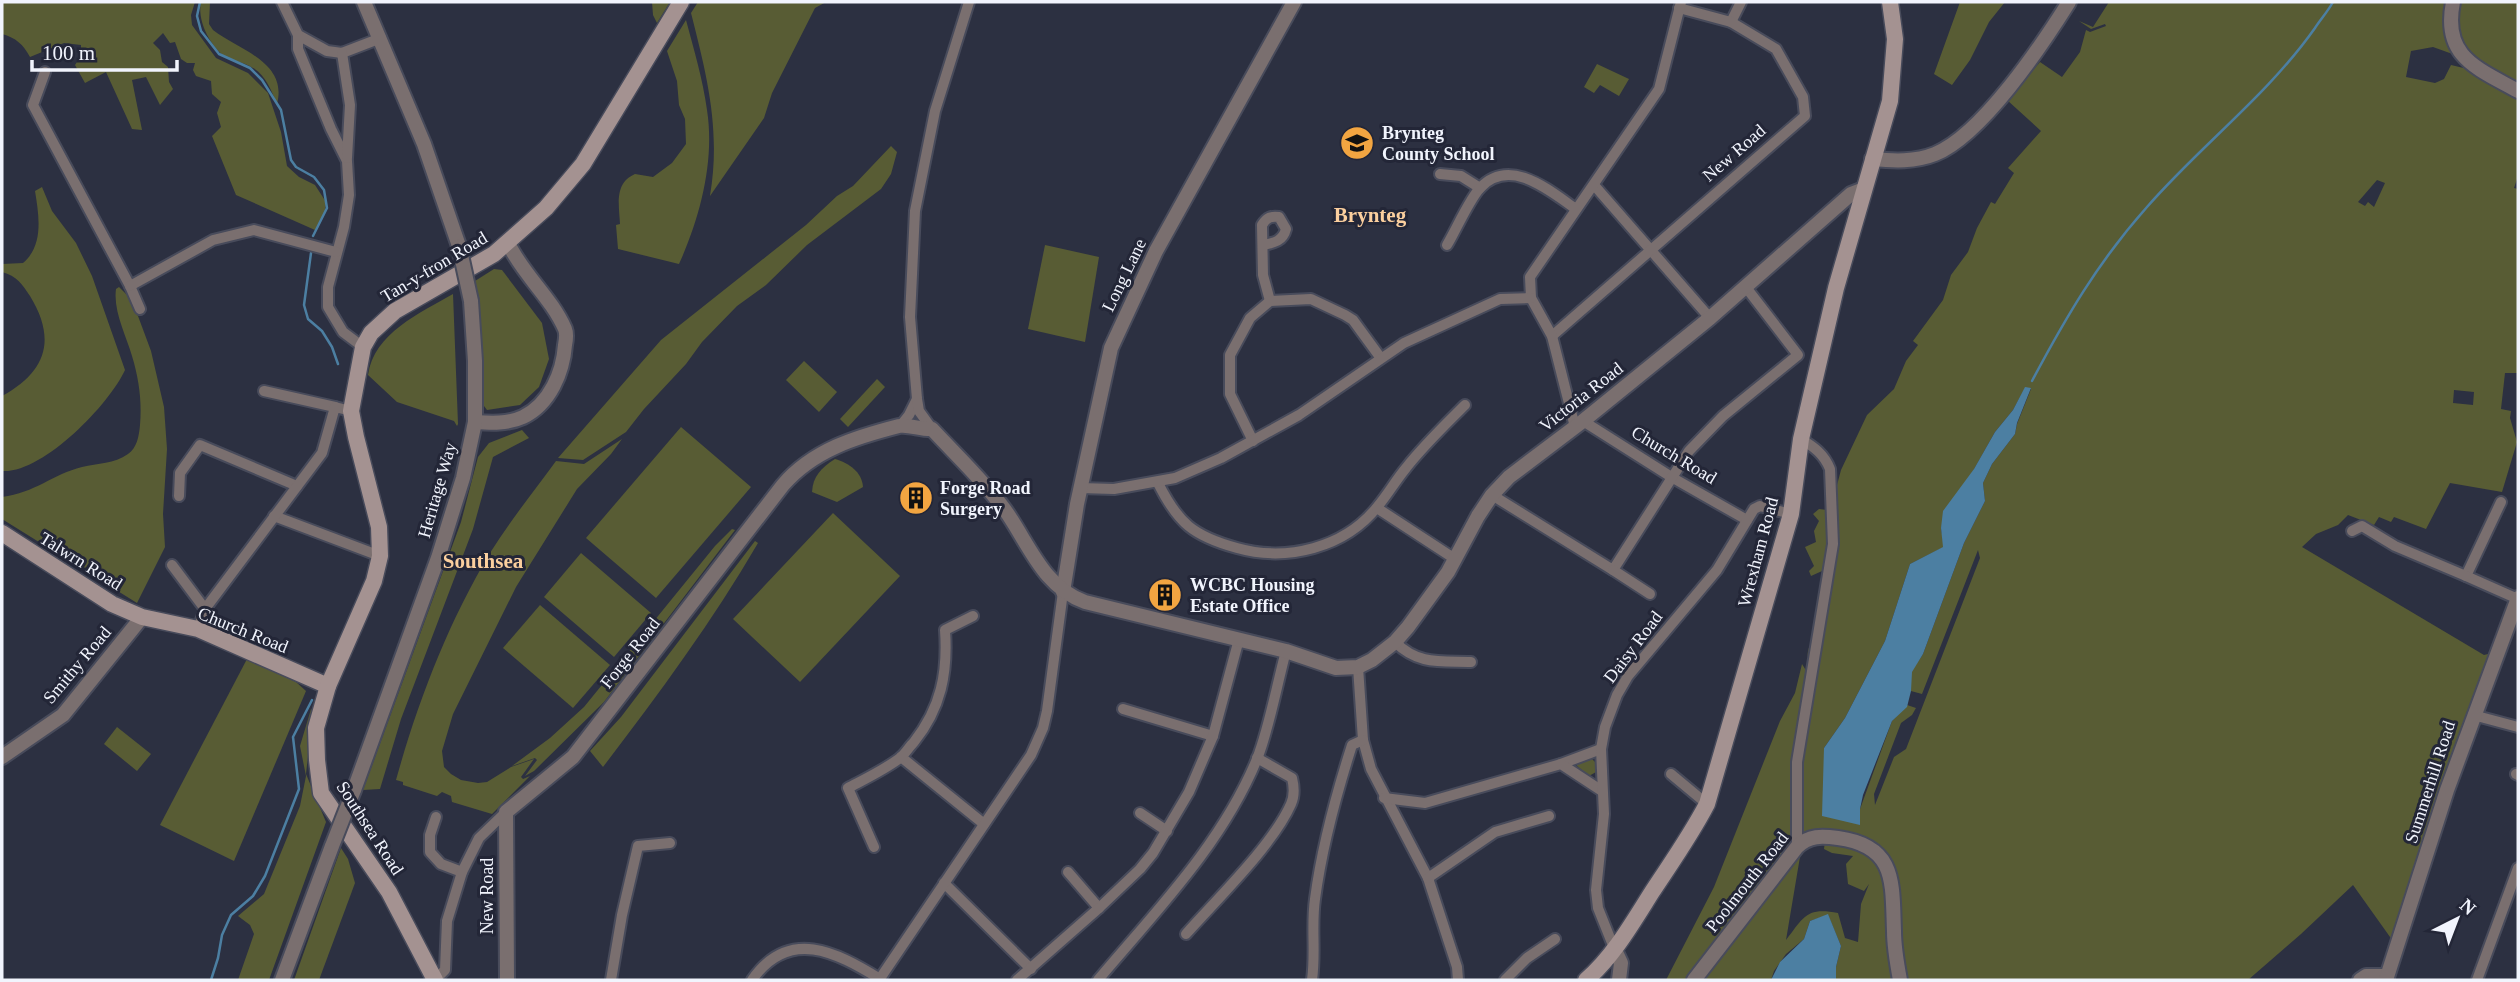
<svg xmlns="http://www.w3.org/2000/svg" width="2520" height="982" font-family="Georgia,serif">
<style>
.green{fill:#585c34;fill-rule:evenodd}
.water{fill:#4c7fa2}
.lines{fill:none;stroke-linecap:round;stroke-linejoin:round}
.stream{stroke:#4c7fa2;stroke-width:2.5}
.minor-casing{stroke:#484b5b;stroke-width:14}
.tertiary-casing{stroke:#484b5b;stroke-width:18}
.secondary-casing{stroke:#484b5b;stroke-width:19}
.minor{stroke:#7a6f6f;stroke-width:10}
.tertiary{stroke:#7a6f6f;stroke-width:14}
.secondary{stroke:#a49291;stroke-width:16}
.tertiary-bridge-casing{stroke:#484b5b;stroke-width:18;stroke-linecap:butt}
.tertiary-bridge{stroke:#7a6f6f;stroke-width:14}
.labels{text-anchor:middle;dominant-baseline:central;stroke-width:6;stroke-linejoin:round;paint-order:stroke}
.poi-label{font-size:18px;font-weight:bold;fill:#f1f4fd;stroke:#232637;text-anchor:start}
.street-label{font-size:18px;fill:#f1f4fd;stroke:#232637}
.quarter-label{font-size:21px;font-weight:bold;fill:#fbcf9e;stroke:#232637}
</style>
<rect width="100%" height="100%" fill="#2c3041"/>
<g class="green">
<path d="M2,2H195L191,15L192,25L216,58L248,73L268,93L281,132L287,166L299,177L315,185L326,202L325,211L315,230L236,195L212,136L221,127L217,113L221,102L212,94L211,81L196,76L193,70L195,63H187L181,59L175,42L170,43L163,33L153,43L160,50L162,62L168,67L169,82L173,89L160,105L146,77L132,80L142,130L132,129L106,72L85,83L75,65L81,56V45L64,43L30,57C23,44 16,38 2,34Z"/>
<path d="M201,2H210L209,24L213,30C239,50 288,62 277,104C272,92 265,74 253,68C244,62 231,61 223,55C209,44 197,19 201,2Z"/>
<polygon points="652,2 670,2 657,23 653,15"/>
<path d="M698,2H826L815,8L772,93L764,118L710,196C721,130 707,76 691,13Z"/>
<polygon points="1960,2 2005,2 1989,22 1970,60 1952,85 1934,74"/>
<path d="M2109,2H2447C2441,23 2445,39 2458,56L2433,47L2411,51L2406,77L2435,83L2444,79L2451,65L2472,70L2518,95V176L2514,188L2518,189V373H2505L2501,409L2511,411L2510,418L2517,442L2502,492L2450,483L2426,529L2394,517L2391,522L2379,517L2374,525L2348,515L2338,525L2316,534L2302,547L2484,655L2488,654L2490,661L2395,944L2353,885L2301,934L2248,980H1836V967L1841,946L1828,915L1810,921L1804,939L1786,954L1774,971L1771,980H1666L1714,887L1780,721L1795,693L1802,664L1807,672L1814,670C1807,659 1805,653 1812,642L1831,567L1811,576L1809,571L1814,566L1805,547L1816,542L1814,531L1819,521L1813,514L1819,509L1827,510L1833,500L1841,470L1867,415L1894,389L1906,361L1918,345L1913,341L1943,300L1951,275L1968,252L1977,228L1991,202L1995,204L2014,173L2008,168L2041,131L2007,100L2040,62L2062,77L2080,52L2086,30L2090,32L2106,26L2105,24L2091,29L2079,21L2093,27ZM2377,180L2385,183L2374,207L2368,202L2365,206L2358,202ZM2025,388L2031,389L2017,424L2015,434L1992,464L1983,483L1985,501L1964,543L1923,654L1911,672V691L1922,694L1978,550L1980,558L1906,749L1894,757L1875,805L1874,794L1901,723L1912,715L1916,708L1907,705L1892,721L1860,809L1824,748L1845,718L1885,641L1910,564L1944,547L1941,528L1995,432L2013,410ZM2454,390L2474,392L2473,405L2453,403ZM1812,829L1826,833L1824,849L1832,853L1853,856L1846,864L1848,884L1864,891L1869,884L1861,904L1858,942L1845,938L1838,913C1806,907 1804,917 1786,940L1803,839Z"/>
<path d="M2458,2H2518V88C2482,66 2447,52 2458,2Z"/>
<path d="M686,20C694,50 703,80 707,110C715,161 700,218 679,264L618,249L616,225L620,224C619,205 614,183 635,174L653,177L672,163L686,144L685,119L679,105L677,81L667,51Z"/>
<polygon points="1597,64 1629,79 1619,96 1600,85 1594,93 1584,87"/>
<polygon points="891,146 897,152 891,174 881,189 807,245 766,285 737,306 702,342 686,364 644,409 626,432 583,460 558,458 661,340 806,225 837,196 853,186"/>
<path d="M42,187L52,211L76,243L92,276L125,370C109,405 42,474 2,471V396C46,372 57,340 30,296C22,284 17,276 2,272V264L23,263C44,245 39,216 35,191Z"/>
<polygon points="1045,245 1099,257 1085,342 1028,329"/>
<polygon points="494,269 502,270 542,323 549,359 539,387 520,405 487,410 481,402 475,281"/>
<path d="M119,287L127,295L138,316L151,351L164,407L167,449L163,514L165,547L137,603L2,519V497C35,493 53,474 82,467C98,463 114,464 128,454C137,448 139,436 140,425C142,401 139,379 132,356C126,335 113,311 116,289Z"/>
<path d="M453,294L458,424L457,426L454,421L397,402L368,375C374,333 420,313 453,294Z"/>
<polygon points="804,361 837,392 819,412 786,380"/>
<polygon points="877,379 885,387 848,427 840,419"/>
<polygon points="681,427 751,487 656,598 586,538"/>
<polygon points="522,430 529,438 493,457 473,529 401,719 380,789 363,790 461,522 478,457 489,443"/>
<path d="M622,439L611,454L577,489L516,587L453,714L442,751L444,767L451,774L461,780L478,783L487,782L511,767L534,759L521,777L523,779L530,776L492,814L452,802L451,796L442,792L437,796L403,785V782L396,780C418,701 448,623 490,553C510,521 534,491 556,461L584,464Z"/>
<path d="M835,459C849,463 862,472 863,487L837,502L812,492C813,476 821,468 835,459Z"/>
<polygon points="833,513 900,576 800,682 733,619"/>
<polygon points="732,529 735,530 604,702 534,771 525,776 537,760 535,758 512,766 550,738 584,707 715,546"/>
<path d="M755,541L758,543C712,622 658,695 603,767L590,751L621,717Z"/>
<polygon points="581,553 651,613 614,657 544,597"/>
<polygon points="540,605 610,665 573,708 503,648"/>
<polygon points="247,659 296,682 306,691 234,861 160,825"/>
<polygon points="311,709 313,711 306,774 326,822 269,980 238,980 254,934 250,925 238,916 264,894 300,806 306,776 300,746"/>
<polygon points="117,727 151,754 137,771 104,744"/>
<polygon points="1591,758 1595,762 1596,772 1589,776 1577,766 1577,763"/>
<polygon points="341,848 348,859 355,883 319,980 294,980"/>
</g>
<g class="water">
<polygon points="2025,387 2031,388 2017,423 2015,434 1992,464 1983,483 1985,501 1964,543 1923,654 1912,672 1911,691 1907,707 1892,721 1863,795 1860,809 1860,825 1822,816 1824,748 1845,718 1885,641 1910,564 1943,547 1941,528 1943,511 1974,469 1995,432 2013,410"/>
<polygon points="1828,914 1841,946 1836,967 1836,980 1771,980 1780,962 1804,939 1810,921"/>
</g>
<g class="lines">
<g class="stream">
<polyline points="200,2 197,16 201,31 219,54 250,68 262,80 281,110 291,160 296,167 314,177 324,190 327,208 313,236"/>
<polyline points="311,253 304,305 308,319 322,331 332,347 338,364"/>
<path d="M2032,381C2066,317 2098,262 2147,207C2201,145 2267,96 2315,28C2321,19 2328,11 2333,2"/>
<polyline points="211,980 218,958 222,935 231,915 253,896 265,876 299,789 293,737 312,700"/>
</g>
<g class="minor-casing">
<g id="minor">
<polyline points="282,2 298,35 327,51 342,53 381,38"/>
<polyline points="1731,22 1741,2"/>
<polyline points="298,35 298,49 331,129 347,161 349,195 344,227 328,287 328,307 343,332 363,347"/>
<polyline points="342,53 350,105 347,158"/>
<polyline points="45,72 33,105 130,286 140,309"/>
<polyline points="1440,174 1461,176 1480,188"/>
<polyline points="1594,185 1710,318"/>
<path d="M1263,245C1274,243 1283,241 1286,229L1279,217C1271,216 1267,217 1262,225L1263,275L1270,301"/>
<path d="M1447,245C1456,230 1469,200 1480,188C1510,156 1550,191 1576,209"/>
<polyline points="130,286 213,240 254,230 336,252"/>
<polyline points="1552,336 1805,116 1803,97 1776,49 1731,22 1679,8"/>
<polyline points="264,391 335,407"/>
<polyline points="1583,421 1673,478 1747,520"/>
<polyline points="901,425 909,415 917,399"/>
<polyline points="1575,427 1552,336 1531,298 1530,277 1659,89 1681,2"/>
<polyline points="932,429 919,411 917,399 910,317 915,211 935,111 969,2"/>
<polyline points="1253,441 1230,394 1230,355 1250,318 1270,301 1311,299 1345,315 1353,320 1380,357"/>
<path d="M1158,483C1178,523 1193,536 1237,548C1287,562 1345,548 1378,506C1388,494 1396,480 1406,468C1424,445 1445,425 1465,405"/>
<polyline points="1080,488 1114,489 1175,478 1221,458 1299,415 1404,343 1500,299 1531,298"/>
<polyline points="1492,495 1613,570 1689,451 1723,416 1798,355 1745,286"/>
<polyline points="179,496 180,473 200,445 297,486"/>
<polyline points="2501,502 2466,576 2518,599"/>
<polyline points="1377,508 1455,559"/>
<polyline points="274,516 380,556"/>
<polyline points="2352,531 2362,526 2395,546 2466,576"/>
<polyline points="172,565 205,609"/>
<polyline points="1613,570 1650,594"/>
<polyline points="198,629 205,609 322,453 335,407 351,411"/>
<path d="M1395,642C1418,665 1440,661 1471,662"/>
<polyline points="1358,667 1363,740 1371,769 1428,878 1457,967 1458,980"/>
<polyline points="1123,709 1213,736"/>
<polyline points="2473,715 2518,727"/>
<polyline points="901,757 984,824"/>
<polyline points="1561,764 1601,749"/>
<polyline points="1671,774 1707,804"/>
<polyline points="2516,774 2518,775"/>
<polyline points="1384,798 1425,803 1561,764 1602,791"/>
<polyline points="1140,813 1167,831"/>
<polyline points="436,817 430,835 430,852 441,864 462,872"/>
<path d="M874,847L848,788C865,779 884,770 900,758C905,754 909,747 914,742C941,708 948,673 945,630L973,616"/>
<path d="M1797,847V762L1833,544L1830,469C1824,454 1814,447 1801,439"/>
<polyline points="1068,872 1099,908"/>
<polyline points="1428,878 1495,832 1549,816"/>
<polyline points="944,883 1031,969"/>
<path d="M1186,934C1217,899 1273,845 1291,804C1295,795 1294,786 1292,778L1257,758"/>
<polyline points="1614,948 1598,908 1596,890 1604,814 1601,749 1605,727 1617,695 1628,676 1717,570 1754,509 1760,506 1791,514"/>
<polyline points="435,980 445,970 447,921 462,872 479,838 506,812"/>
<polyline points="611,980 622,915 638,846 670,843"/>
<path d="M752,980C789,927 836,952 880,979"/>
<polyline points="879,980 1031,755 1043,728 1047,711 1063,592"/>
<polyline points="1017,980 1099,908 1140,869 1153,853 1189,792 1213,736 1239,639"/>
<path d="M1098,980C1156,911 1222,844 1257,759C1269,729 1277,684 1286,651"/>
<path d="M1312,980C1316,952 1311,926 1315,899C1322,846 1336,795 1352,745L1363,740"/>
<polyline points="1505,980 1527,958 1555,939"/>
<polyline points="2477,980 2518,868"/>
</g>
</g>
<g class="tertiary-casing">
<g id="tertiary">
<polyline points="364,2 424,144 459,246"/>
<path d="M2453,2C2442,57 2477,68 2518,91"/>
<path d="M1872,159C1894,161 1915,162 1935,154C1982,135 2042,45 2069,2"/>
<path d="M475,422C491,423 508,424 523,417C550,404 563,372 565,345C566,340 567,334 565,329C551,297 523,275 508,243"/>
<polyline points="1063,592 1077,504 1111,348 1156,251 1294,2"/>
<polyline points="2,757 63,715 142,617"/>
<polyline points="354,790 438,558 463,478 475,422 475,361 471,301"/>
<polyline points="1614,948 1621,963 1619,980"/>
<polyline points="282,980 332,846"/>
<path d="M507,980L506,812L573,757L783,485C813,450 856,437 899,426C908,424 922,430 932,429C956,455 984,481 1005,510C1029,544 1043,587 1085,602L1286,651L1336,668L1358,667L1372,660L1395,642L1408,627L1448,572L1478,516L1492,495L1509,477L1583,421L1710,318L1851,194L1864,189"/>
<path d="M1694,980L1797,847C1809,835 1822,836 1838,838C1897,846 1892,883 1894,931C1894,948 1897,964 1900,980"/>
<polyline points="2360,980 2366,976 2387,976"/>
<polyline points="2386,980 2447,790 2518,598"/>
</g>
</g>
<g class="secondary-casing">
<g id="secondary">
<polyline points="2,533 112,604 142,617 198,629 328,686"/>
<polyline points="435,980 389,892 321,793 317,760 316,728 328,686 374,581 380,556 379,527 356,437 351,411 363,347 371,333 395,311 494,254 546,208 583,164 681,2"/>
<path d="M1586,980C1613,957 1633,922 1652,892C1671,863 1691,835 1707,804L1791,514L1801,439L1836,288L1890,101L1895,39L1890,2"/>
</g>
</g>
<use href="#minor" class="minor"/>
<use href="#tertiary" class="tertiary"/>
<use href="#secondary" class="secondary"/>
<g class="tertiary-bridge-casing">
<g id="tertiary-bridge">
<polyline points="459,246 471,301"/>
<polyline points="332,846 354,790"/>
</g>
</g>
<use href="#tertiary-bridge" class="tertiary-bridge"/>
</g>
<defs>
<g id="school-disc" transform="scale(1.75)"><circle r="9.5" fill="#f2a541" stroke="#232637"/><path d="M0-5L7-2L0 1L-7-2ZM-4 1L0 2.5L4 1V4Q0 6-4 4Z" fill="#111"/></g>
<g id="building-disc" transform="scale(1.75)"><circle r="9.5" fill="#f2a541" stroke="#232637"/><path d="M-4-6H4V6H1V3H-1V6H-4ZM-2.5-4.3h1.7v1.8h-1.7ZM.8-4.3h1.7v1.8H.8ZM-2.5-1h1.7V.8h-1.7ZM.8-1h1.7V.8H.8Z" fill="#111"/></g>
</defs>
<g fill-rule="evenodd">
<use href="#school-disc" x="1357" y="143"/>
<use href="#building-disc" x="916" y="498"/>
<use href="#building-disc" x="1165" y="595"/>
</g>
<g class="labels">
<g class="poi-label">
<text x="1382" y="133">Brynteg<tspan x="1382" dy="21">County School</tspan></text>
<text x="940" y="488">Forge Road<tspan x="940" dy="21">Surgery</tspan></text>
<text x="1190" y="585">WCBC Housing<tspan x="1190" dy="21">Estate Office</tspan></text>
</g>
<g class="street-label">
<text transform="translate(1734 153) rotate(-41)">New Road</text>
<text transform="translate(434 267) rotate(-31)">Tan-y-fron Road</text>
<text transform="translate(1124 275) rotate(-64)">Long Lane</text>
<text transform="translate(1581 397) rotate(-38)">Victoria Road</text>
<text transform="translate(1674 455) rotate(31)">Church Road</text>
<text transform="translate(437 490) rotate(-74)">Heritage Way</text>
<text transform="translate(1758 552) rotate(-75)">Wrexham Road</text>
<text transform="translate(81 561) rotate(32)">Talwrn Road</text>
<text transform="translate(243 630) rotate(22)">Church Road</text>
<text transform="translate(1633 647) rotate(-53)">Daisy Road</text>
<text transform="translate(630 653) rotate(-52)">Forge Road</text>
<text transform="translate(77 665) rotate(-50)">Smithy Road</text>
<text transform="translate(2430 782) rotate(-72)">Summerhill Road</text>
<text transform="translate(370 828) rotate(57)">Southsea Road</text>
<text transform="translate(1747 882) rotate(-52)">Poolmouth Road</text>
<text transform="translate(487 896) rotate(-90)">New Road</text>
</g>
<g class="quarter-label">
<text x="1370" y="215">Brynteg</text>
<text x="483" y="561">Southsea</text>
</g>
</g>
<rect width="2520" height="982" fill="none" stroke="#f1f4fd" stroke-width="7"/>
<g transform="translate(2457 919) rotate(42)" stroke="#232637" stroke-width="5" paint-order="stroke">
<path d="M0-5L12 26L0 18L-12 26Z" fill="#f1f4fd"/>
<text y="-10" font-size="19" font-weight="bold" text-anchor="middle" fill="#f1f4fd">N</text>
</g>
<path d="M32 60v10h145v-10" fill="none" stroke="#f1f4fd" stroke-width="3.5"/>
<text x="42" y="60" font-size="21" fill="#f1f4fd" stroke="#232637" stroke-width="5" paint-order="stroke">100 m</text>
</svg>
